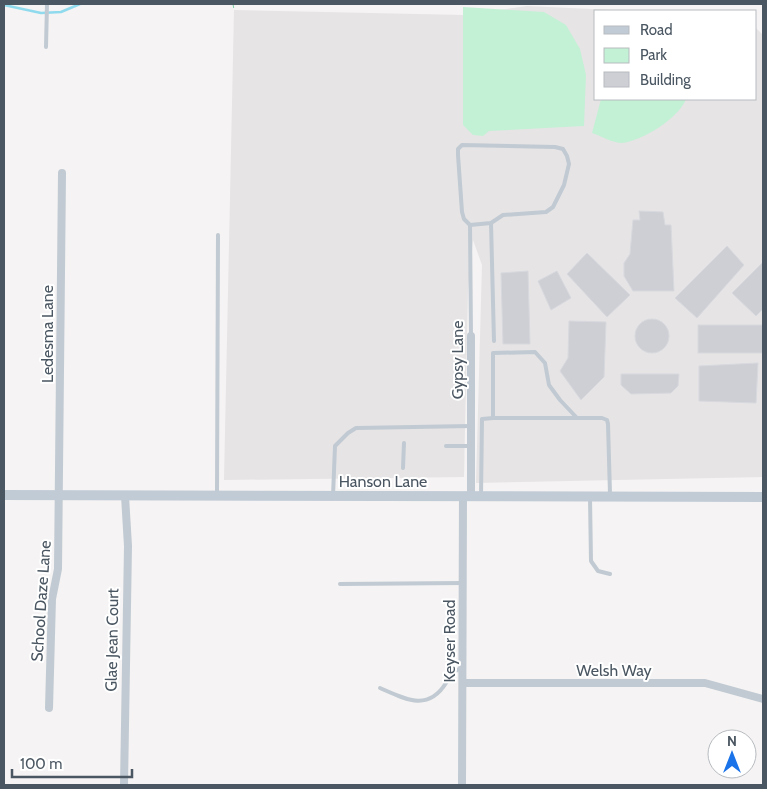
<svg xmlns="http://www.w3.org/2000/svg" width="767" height="789" font-family="Cabin,sans-serif">
<style>
.education{fill:#e6e4e5}
.green{fill:#c3f1d5}
.lines{fill:none;stroke-linecap:round;stroke-linejoin:round}
.stream{stroke:#90daee;stroke-width:2.5}
.building{fill:#cdcfd5;stroke:#d7d9de}
.path{stroke:#7ad0a6;stroke-width:1;stroke-dasharray:4 2.5;stroke-linecap:butt}
.lane{stroke:#c1cad2;stroke-width:4}
.street{stroke:#c1cad2;stroke-width:8}
.secondary{stroke:#c1cbd6;stroke-width:10}
.labels{text-anchor:middle;dominant-baseline:central;stroke-width:4;stroke-linejoin:round;paint-order:stroke}
.street-label{font-size:16px;fill:#4a5661;stroke:#fff}
</style>
<rect width="100%" height="100%" fill="#f5f3f3"/>
<polygon class="education" points="527,6 633,11 596,11 596,99 756,99 756,28 763,35 763,477 476,483 482,265 473,240 468,290 464,477 224,480 234,10 463,15"/>
<g class="green">
<polygon points="463,7 544,12 566,25 580,49 586,75 584,126 489,131 483,136 473,135 463,125"/>
<path d="M601,99H686C679,118 642,141 622,143C613,143 601,136 592,133Z"/>
</g>
<g class="lines">
<polyline class="stream" points="4,5 41,13 61,12 80,4"/>
</g>
<g class="building">
<polygon points="639,211 663,212 665,225 671,225 674,291 633,291 624,276 624,263 630,254 633,220 640,220"/>
<polygon points="727,246 744,265 697,318 675,298"/>
<polygon points="587,253 630,295 607,317 567,274"/>
<polygon points="763,262 763,309 756,316 732,293"/>
<polygon points="528,271 530,344 503,344 501,273"/>
<polygon points="557,271 571,298 551,310 538,281"/>
<circle cx="652" cy="336" r="17"/>
<polygon points="569,321 606,322 604,377 581,400 560,371 568,358"/>
<rect x="698" y="325" width="65" height="28"/>
<polygon points="758,363 756,403 699,401 699,366"/>
<polygon points="621,374 679,374 678,386 671,393 631,394 621,385"/>
</g>
<g class="lines">
<polyline class="path" points="233,4 234,10"/>
<g class="lane">
<polyline points="46,47 47,4"/>
<polygon points="462,145 555,147 563,149 567,156 569,164 564,185 553,207 546,212 503,215 491,223 470,225 464,219 462,212 458,155 458,149"/>
<polyline points="491,223 494,341"/>
<polyline points="470,225 471,336"/>
<polyline points="493,418 493,353 535,352 545,363 549,385 560,400 577,418"/>
<polyline points="446,446 471,446"/>
<polyline points="403,468 404,443"/>
<polyline points="217,494 218,235"/>
<polyline points="333,496 335,446 348,433 356,428 471,426"/>
<polyline points="481,496 482,419 493,418 602,418 607,420 608,424 610,494"/>
<polyline points="590,498 591,561 598,571 610,574"/>
<polyline points="340,584 463,583"/>
<path d="M380,688C405,699 428,712 446,683C451,675 453,670 463,668"/>
</g>
<g class="street">
<polyline points="471,336 471,496"/>
<polyline points="463,683 705,683 763,699"/>
<polyline points="49,708 52,599 58,569 62,173"/>
<polyline points="124,785 128,546 125,496"/>
<polyline points="462,785 463,496"/>
</g>
<polyline class="secondary" points="4,495 763,497"/>
</g>
<g class="labels">
<g class="street-label">
<text transform="translate(47 334) rotate(-90)">Ledesma Lane</text>
<text transform="translate(457 360) rotate(-90)">Gypsy Lane</text>
<text x="383" y="481">Hanson Lane</text>
<text transform="translate(41 601) rotate(-86)">School Daze Lane</text>
<text transform="translate(112 640) rotate(-89)">Glae Jean Court</text>
<text transform="translate(449 641) rotate(-90)">Keyser Road</text>
<text x="614" y="670">Welsh Way</text>
</g>
</g>
<rect width="767" height="789" fill="none" stroke="#4a5661" stroke-width="10"/>
<rect x="594" y="10" width="162" height="90" fill="#ffffff" stroke="#b7bbc0"/>
<rect x="604" y="26" width="25" height="8" fill="#c1cbd6" stroke="#b7bbc0"/>
<text x="640" y="35" font-size="15" fill="#4a5661">Road</text>
<rect x="604" y="48" width="25" height="15" fill="#c3f1d5" stroke="#b7bbc0"/>
<text x="640" y="60" font-size="15" fill="#4a5661">Park</text>
<rect x="604" y="72" width="25" height="15" fill="#cdcfd5" stroke="#b7bbc0"/>
<text x="640" y="85" font-size="15" fill="#4a5661">Building</text>
<g transform="translate(732 754)"><circle r="24" fill="#ffffff" stroke="#b7bbc0"/>
<path d="M0-4L9 19L0 12L-9 19Z" fill="#1a73e8"/>
<text y="-8" font-size="14" font-weight="bold" text-anchor="middle" fill="#4a5661">N</text>
</g>
<path d="M12 769v8h120v-8" fill="none" stroke="#4a5661" stroke-width="2.5"/>
<text x="20" y="769" font-size="15" fill="#4a5661" stroke="#ffffff" stroke-width="4" paint-order="stroke">100 m</text>
</svg>
